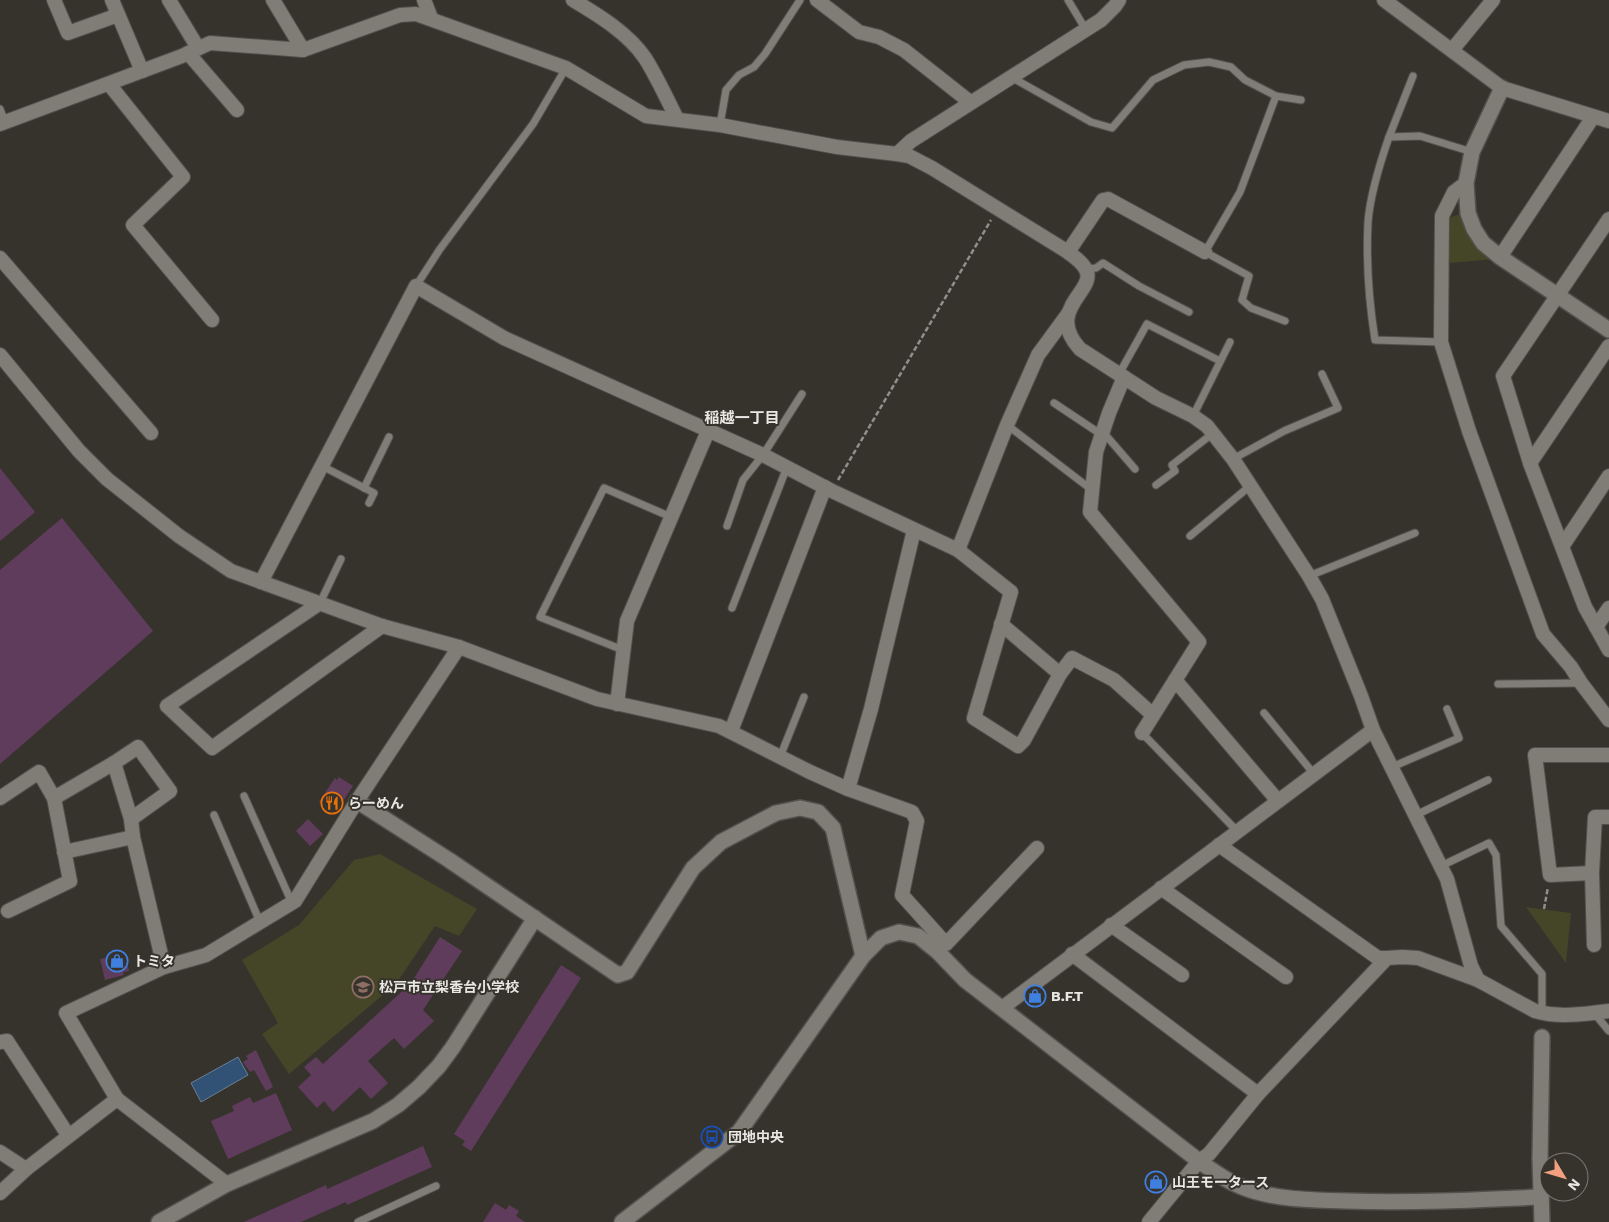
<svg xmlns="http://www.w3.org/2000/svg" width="1609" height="1222" font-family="'Work Sans','Noto Sans JP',sans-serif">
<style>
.green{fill:#444627}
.water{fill:#325275;stroke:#697f96}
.building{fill:#603c5c}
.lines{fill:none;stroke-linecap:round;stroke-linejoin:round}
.lane-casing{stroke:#52504b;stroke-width:9}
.street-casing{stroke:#52504b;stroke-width:16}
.secondary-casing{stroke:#52504b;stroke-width:18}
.path{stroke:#918f8a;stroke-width:2.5;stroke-dasharray:5 2.5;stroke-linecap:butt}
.lane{stroke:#807d76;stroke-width:7}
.street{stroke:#807d76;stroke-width:14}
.secondary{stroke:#807d76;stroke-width:15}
.labels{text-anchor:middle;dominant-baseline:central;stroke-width:4;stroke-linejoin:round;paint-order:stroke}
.poi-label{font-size:14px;font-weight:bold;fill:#e9e7e3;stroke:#36332d;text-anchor:start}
.neighbourhood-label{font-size:15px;font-weight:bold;fill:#e9e7e3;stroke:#36332d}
</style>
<rect width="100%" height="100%" fill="#36332d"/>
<g class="green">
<polygon points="1461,214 1493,259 1450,263 1445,219"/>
<polygon points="380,854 477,909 459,936 435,926 396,984 289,1074 262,1034 278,1023 242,960 299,925 354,860"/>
<polygon points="1526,907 1571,913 1566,963"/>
</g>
<polygon class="water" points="238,1057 248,1075 201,1102 191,1083"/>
<g class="building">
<polygon points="0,468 35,512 0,541"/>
<polygon points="62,518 153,631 0,764 0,570"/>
<polygon points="339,777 353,786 335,813 319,802 335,778 337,780"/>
<polygon points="308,819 323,834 310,846 296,831"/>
<polygon points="440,937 462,951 423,1010 434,1021 404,1049 394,1038 368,1061 388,1083 371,1099 360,1087 333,1112 324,1101 317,1108 298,1087 311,1075 304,1067 316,1057 323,1064 411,983"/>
<polygon points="125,953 129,971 123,972 124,975 105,980 100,959"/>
<polygon points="561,965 581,978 471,1151 462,1145 465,1141 454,1134"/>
<polygon points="256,1050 273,1087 266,1091 254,1070 250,1072 243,1062 248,1059 246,1056"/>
<polygon points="276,1093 292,1130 228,1159 211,1121 234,1111 232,1106 250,1097 253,1103"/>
<polygon points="423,1146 432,1167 347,1205 346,1202 301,1222 244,1222 326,1185 327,1189"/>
<polygon points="495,1203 506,1210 509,1205 519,1211 516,1216 525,1222 483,1222"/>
</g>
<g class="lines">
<g class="lane-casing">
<g id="lane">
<polyline points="1068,0 1086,30"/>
<polyline points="1011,77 1091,122 1112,128 1153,80 1184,65 1209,62 1231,67 1245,80 1276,96 1301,100"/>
<polyline points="1276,96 1240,192 1205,252 1249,276 1242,300 1251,308 1285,321"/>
<polyline points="0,109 5,122"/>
<polyline points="720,125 726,90 739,75 754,67 765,54 800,0"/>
<polyline points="1389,137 1413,76"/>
<polyline points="1087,269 1096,268 1103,263 1139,286 1189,312"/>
<polyline points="416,286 440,249 533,124 566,68"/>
<path d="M1441,342L1375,340C1369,302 1366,262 1368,222C1370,196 1380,163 1389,137L1420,136L1472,152"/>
<polyline points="1119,374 1147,324 1220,361"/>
<polyline points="1054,403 1102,435"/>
<polyline points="1193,416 1230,342"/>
<polyline points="1007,425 1092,490"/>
<polyline points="1103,432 1135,469"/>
<polyline points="1233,459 1284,431 1338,408 1322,374"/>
<polyline points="322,466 374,493 369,503"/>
<polyline points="1156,485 1175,471 1172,465 1212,434"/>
<polyline points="364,488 389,437"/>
<polyline points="727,526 743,480 763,455 802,394"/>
<polyline points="1190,536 1250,486"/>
<polyline points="1309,576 1415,533"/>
<polyline points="320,603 341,559"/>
<polyline points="732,608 787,467"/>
<polyline points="623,650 540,617 604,488 671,517"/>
<polyline points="1498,684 1580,683"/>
<polyline points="1264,713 1314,774"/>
<polyline points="1142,733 1237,831"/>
<polyline points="780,757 804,697"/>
<polyline points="1392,767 1459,738 1447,709"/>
<polyline points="244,796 292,903"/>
<polyline points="214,815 260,922"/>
<polyline points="1416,815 1488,780"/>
<polyline points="1441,866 1489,843 1496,855 1501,926 1542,974 1542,1013"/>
<polyline points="1594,1013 1609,1031"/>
<polyline points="358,1222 436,1186"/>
</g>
</g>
<g class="street-casing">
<g id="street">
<polyline points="54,0 68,33 118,15"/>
<polyline points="112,0 142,71"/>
<polyline points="169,0 198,48"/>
<polyline points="273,0 303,50"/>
<polyline points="424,0 431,18"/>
<path d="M573,0C598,15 628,33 645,58C657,77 667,99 677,119"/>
<polyline points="817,0 859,32 879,37 904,50 970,102"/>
<polyline points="1384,0 1502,88 1609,121"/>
<polyline points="1452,50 1493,0"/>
<polyline points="188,53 237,110"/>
<polyline points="109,84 183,177 133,225 212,320"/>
<path d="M0,124L182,56L210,43L303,50L400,15L416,14L566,68L646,116L720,125L837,147L897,154L909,156L932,168L1068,252C1074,257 1081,261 1085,268C1100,290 1043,308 1080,349L1156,398L1193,416L1207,426L1233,459L1309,576L1322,599L1361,696L1373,730L1447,879L1471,966L1478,980L1535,1011C1558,1018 1586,1014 1609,1011"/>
<polyline points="897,154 911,141 1101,20 1115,6 1119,0"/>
<polyline points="1466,183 1454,192 1442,216 1441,342 1469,431 1543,634 1571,667 1581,683 1609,720"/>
<polyline points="1609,219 1503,376 1530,463 1585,607 1609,650"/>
<polyline points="1068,252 1103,200 1108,199 1205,252"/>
<polyline points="1500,257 1593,117"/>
<polyline points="0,258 151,433"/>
<polyline points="0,355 79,451 107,479 179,536 231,571 382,626 459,647 597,699 719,726 810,772 848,789"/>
<polyline points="1124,377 1109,413 1096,452 1090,512 1199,642 1142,733"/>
<polyline points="1530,463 1609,346"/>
<polyline points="914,530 871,709 848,789 912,812 917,821 902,895 946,944 1037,848"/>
<polyline points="1563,545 1609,476"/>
<polyline points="958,550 1011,592 974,718 1018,746 1024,740 1060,674 1072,658 1114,680 1153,715"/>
<polyline points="261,582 416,286 504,338 763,455 832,491 958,550 1007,425 1038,355 1068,314"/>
<polyline points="320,603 167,706 212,748 382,626"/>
<polyline points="1001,624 1060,674"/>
<polyline points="1596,627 1609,608"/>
<polyline points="1175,680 1278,801"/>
<polyline points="617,704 627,621 708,431"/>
<polyline points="731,731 825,487"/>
<polyline points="114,763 131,819 133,837 164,967"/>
<polyline points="0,798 39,772 54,798 70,881 8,911"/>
<polyline points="54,798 114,763 138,747 170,791 131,819"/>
<polyline points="1219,845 1378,958 1387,958"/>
<polyline points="64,852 133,837"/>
<polyline points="1592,873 1550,875 1535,755 1609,755"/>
<polyline points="1161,888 1286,977"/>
<polyline points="1111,925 1182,975"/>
<polyline points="1594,945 1592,873 1595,817 1609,817"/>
<polyline points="1072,954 1258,1094"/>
<polyline points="1002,1008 1373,730"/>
<polyline points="0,1042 7,1041 68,1135"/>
<polyline points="0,1152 26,1169"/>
<polyline points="227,1184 117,1099 66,1013 164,967 206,955 295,901 357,801 459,647"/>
<polyline points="0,1193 26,1169 117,1099"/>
<polyline points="1149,1222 1199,1161 1209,1154 1258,1094 1387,958 1402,957 1418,958 1478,980"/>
</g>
</g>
<g class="secondary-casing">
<g id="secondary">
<polyline points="1502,88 1472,152 1466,183 1468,213 1474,229 1483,243 1500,257 1609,330"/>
<polyline points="357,801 449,860 618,975 627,972 693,868 721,842 776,813 800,808 818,812 833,828 863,956"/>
<polyline points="1542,1037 1540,1159 1542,1222"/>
<polyline points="159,1222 227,1184 373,1121 398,1105 419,1087 439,1066 453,1047 535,918"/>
<path d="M622,1222L739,1132L863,956L881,938L899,932L918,936L938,952L965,980L1199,1161C1213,1171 1226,1181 1242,1187C1274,1200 1312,1200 1347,1201C1412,1203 1476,1200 1541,1197"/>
</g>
</g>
<g class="path">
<polyline points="838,480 991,220"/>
<polyline points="1544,909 1548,887"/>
</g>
<use href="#lane" class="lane"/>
<use href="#street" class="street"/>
<use href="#secondary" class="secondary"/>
</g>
<defs>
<g id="restaurant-ring" transform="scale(1.125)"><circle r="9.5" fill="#36332d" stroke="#e8710a" stroke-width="1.5"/><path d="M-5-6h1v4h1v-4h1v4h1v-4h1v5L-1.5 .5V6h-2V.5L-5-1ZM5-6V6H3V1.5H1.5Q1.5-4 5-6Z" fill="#e8710a"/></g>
<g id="shop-ring" transform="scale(1.125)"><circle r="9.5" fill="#36332d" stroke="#3f7fe0" stroke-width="1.5"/><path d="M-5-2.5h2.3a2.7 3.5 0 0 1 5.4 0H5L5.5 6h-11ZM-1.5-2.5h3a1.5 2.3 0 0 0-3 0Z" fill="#3f7fe0"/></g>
<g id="school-ring" transform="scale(1.125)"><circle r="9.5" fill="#36332d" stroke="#8d6e63" stroke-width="1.5"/><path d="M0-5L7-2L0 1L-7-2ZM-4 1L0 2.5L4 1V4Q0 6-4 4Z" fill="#8d6e63"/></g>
<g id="bus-ring" transform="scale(1.125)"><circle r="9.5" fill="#36332d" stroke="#1a4fb4" stroke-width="1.5"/><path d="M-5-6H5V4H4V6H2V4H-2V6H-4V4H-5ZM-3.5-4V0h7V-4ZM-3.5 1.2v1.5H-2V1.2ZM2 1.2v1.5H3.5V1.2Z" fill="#1a4fb4"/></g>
</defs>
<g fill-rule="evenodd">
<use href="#restaurant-ring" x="332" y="803"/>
<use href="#shop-ring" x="117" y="961"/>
<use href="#school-ring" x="363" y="987"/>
<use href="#shop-ring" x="1035" y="996"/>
<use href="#bus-ring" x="712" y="1137"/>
<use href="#shop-ring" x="1156" y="1182"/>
</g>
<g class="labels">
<g class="poi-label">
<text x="348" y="803">らーめん</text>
<text x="133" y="961">トミタ</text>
<text x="379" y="987">松戸市立梨香台小学校</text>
<text x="1051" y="996">B.F.T</text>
<text x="728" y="1137">団地中央</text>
<text x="1172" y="1182">山王モータース</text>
</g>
<g class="neighbourhood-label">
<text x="742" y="418">稲越一丁目</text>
</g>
</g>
<g transform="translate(1564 1177) rotate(128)"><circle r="24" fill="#36332d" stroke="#7e7b76"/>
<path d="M0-4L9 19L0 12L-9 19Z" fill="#f3a081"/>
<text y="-8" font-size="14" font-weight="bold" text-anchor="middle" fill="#e9e7e3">N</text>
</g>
</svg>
